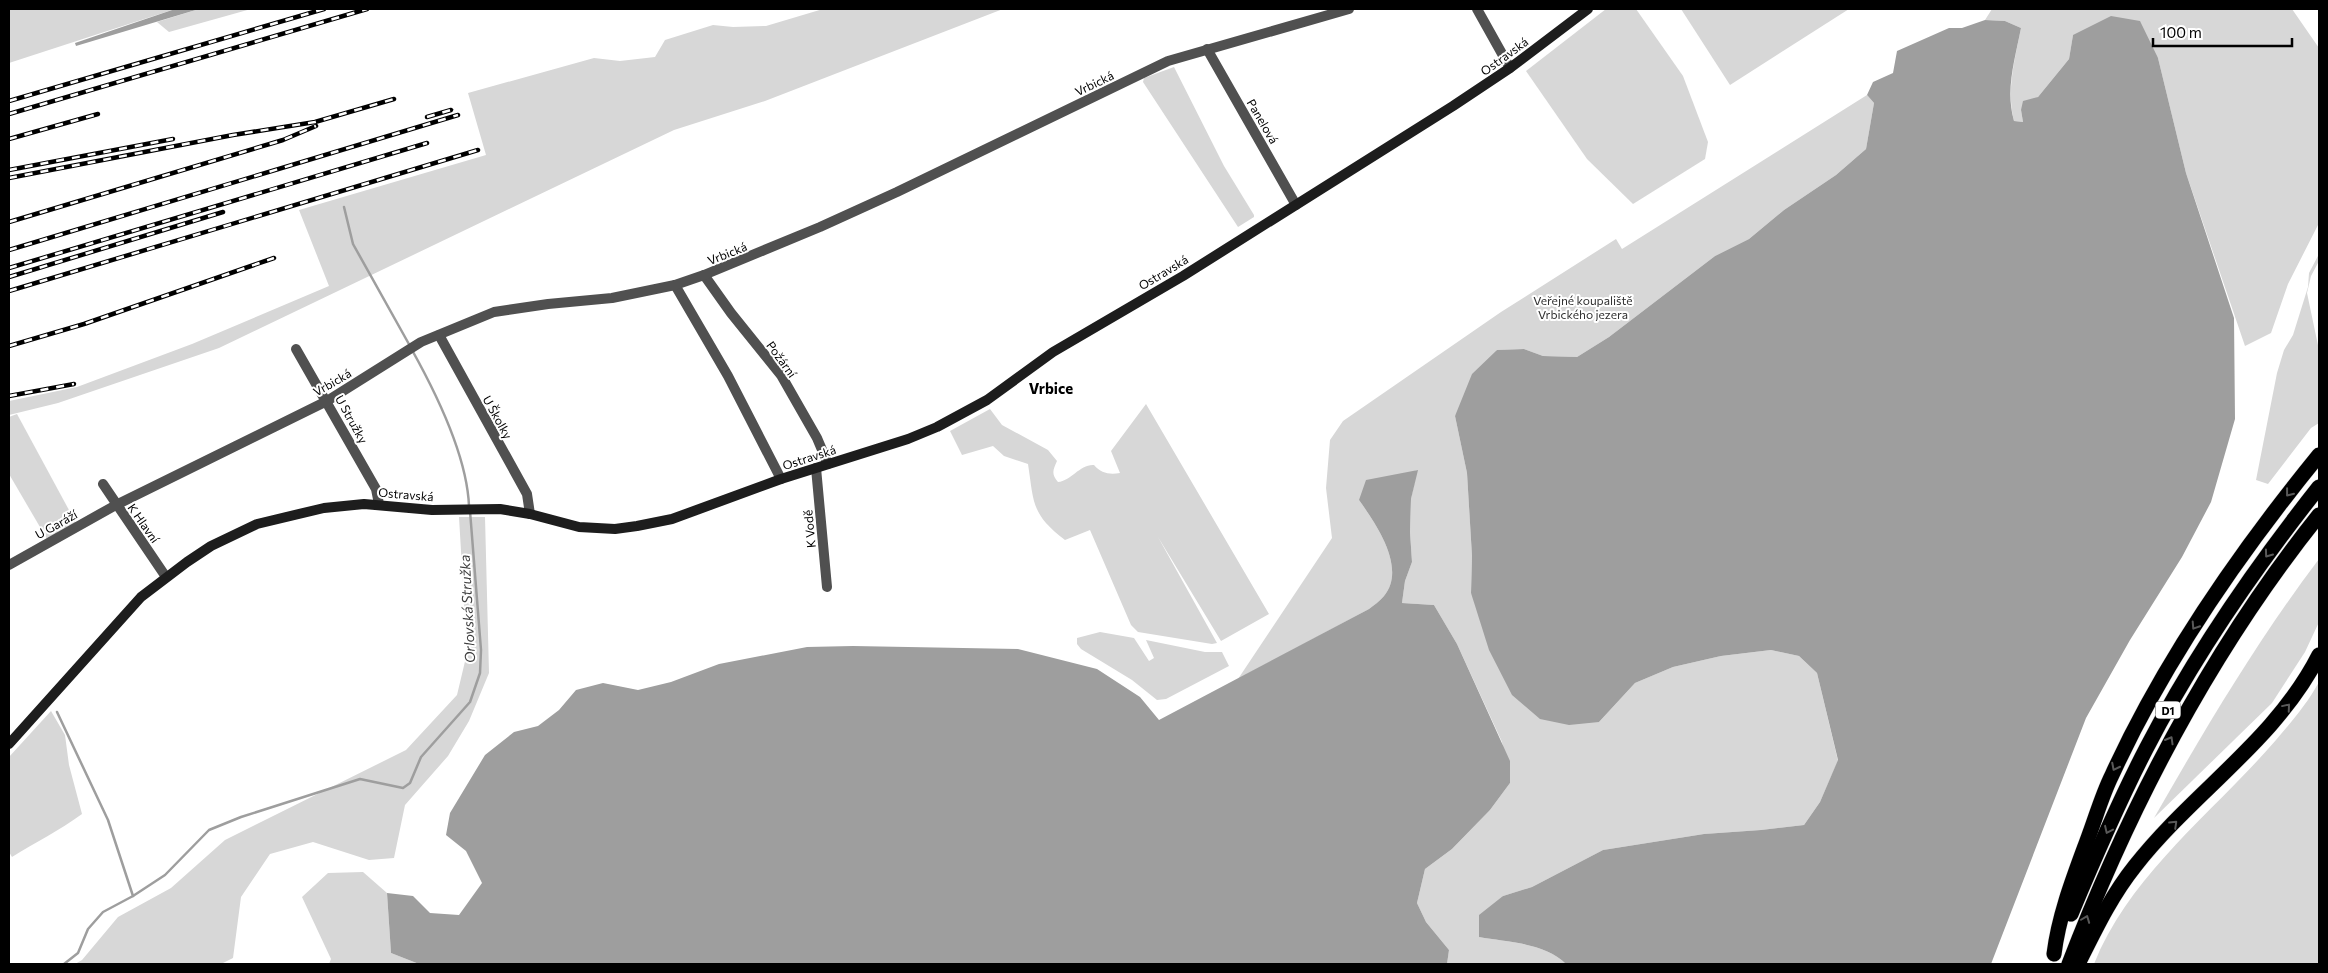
<svg xmlns="http://www.w3.org/2000/svg" width="2328" height="973" font-family="Commissioner,sans-serif">
<style>
.green{fill:#d7d7d7}
.water{fill:#9e9e9e}
.lines{fill:none;stroke-linecap:round;stroke-linejoin:round}
.stream{stroke:#9e9e9e;stroke-width:2.5}
.motorway-casing{stroke:#dbdbdb;stroke-width:16}
.minor{stroke:#505050;stroke-width:10}
.secondary{stroke:#1d1d1d;stroke-width:10}
.motorway{stroke:#000;stroke-width:15}
.rail-casing{stroke:#000;stroke-width:4.5}
.rail{stroke:#fff;stroke-width:2.5;stroke-dasharray:8;stroke-linecap:butt}
.oneway{stroke:#595959}
.labels{text-anchor:middle;dominant-baseline:central;stroke-width:4;stroke-linejoin:round;paint-order:stroke}
.shield{fill:#fff;stroke:#4c4c4c;stroke-width:1}
.shield-label{font-size:11px;font-weight:bold;fill:#000}
.street-label{font-size:12px;fill:#000;stroke:#fff}
.park-label{font-size:12px;fill:#2e2e2e;stroke:#fff}
.water-label{font-size:14px;font-style:italic;fill:#3f3f3f;stroke:#fff}
.quarter-label{font-size:15px;font-weight:bold;fill:#000;stroke:#fff}
</style>
<rect width="100%" height="100%" fill="#fff"/>
<g class="green">
<polygon points="9,9 175,9 9,63"/>
<polygon points="199,9 251,9 169,32 157,22"/>
<polygon points="823,9 1003,9 765,101 674,130 219,348 58,403 9,415 9,401 77,387 192,344 329,286 299,210 486,155 468,93 594,58 620,61 655,57 665,40 713,25 733,27 766,26"/>
<polygon points="1606,9 1636,9 1683,76 1708,142 1705,159 1633,204 1587,159 1526,71"/>
<polygon points="1681,9 1849,9 1730,85"/>
<path d="M1992,9H2292L2319,48V223L2288,284L2271,333L2245,346L2186,173L2158,58L2073,35L2069,59L2038,97L2021,110L2023,122L2014,121C2006,90 2015,59 2021,28L2005,21L1985,20Z"/>
<polygon points="1174,67 1224,166 1254,215 1254,217 1238,227 1143,82 1144,78"/>
<path d="M1867,95L1874,103L1866,149L1836,175L1784,210L1749,239L1715,256L1609,337L1577,357L1543,356L1524,349L1497,350L1455,416L1467,473L1472,556L1471,593L1599,722L1635,683L1673,667L1721,656L1771,650L1799,656L1817,673L1838,761L1820,802L1804,825L1761,830L1704,834L1603,850L1532,887L1503,896L1479,937C1507,942 1546,943 1566,964H1447L1449,950L1426,922L1417,903L1425,869L1452,849L1490,810L1510,783L1502,742L1457,644L1434,605L1402,603L1405,581L1412,562L1410,532L1411,499L1417,470L1359,500C1376,524 1407,568 1384,596C1380,601 1374,605 1369,609L1238,679L1332,538L1326,488L1330,440L1343,421L1501,312L1616,239L1622,249Z"/>
<polygon points="2319,254 2319,261 2311,276 2307,293 2319,350 2319,423 2311,428 2268,484 2256,480 2277,373 2284,350 2293,335 2308,287 2309,273"/>
<path d="M1146,404L1269,614L1221,641L1158,537L1217,643L1212,644L1138,632L1131,625L1090,530L1065,540C1031,514 1034,503 1028,464L1004,456L993,446L962,455L950,431L990,409L1002,425L1048,450L1057,461C1053,470 1051,474 1058,482C1071,481 1080,464 1094,465C1101,473 1109,475 1120,473L1111,451Z"/>
<polygon points="17,414 76,523 47,539 9,474 9,417"/>
<polygon points="459,517 485,517 489,673 469,721 448,756 405,805 394,858 369,860 313,842 270,854 241,897 233,958 221,964 75,964 82,960 118,917 171,888 225,840 406,750 457,695 467,653"/>
<path d="M2319,559V622L2305,652L2272,703L2154,818C2205,729 2257,641 2319,559Z"/>
<polygon points="1100,632 1134,638 1149,661 1154,658 1146,640 1205,652 1222,652 1229,666 1166,699 1157,700 1132,680 1081,649 1077,644 1077,638"/>
<path d="M2319,682V964H2094C2130,874 2214,812 2276,740C2292,721 2307,704 2319,682Z"/>
<path d="M51,711L65,735L69,765L82,814C59,831 36,842 12,857L9,852V757Z"/>
<polygon points="363,872 387,893 391,953 419,964 329,964 331,959 302,897 328,873"/>
</g>
<g class="water">
<polygon points="175,9 199,9 76,46 75,43"/>
<path d="M2111,16L2140,21L2158,58L2186,173L2234,318L2235,419L2211,502L2182,557L2130,640L2086,718L1991,964H1566C1546,943 1507,942 1479,937V915L1503,896L1532,887L1603,850L1704,834L1761,830L1804,825L1820,802L1838,760L1817,673L1799,656L1771,650L1721,656L1673,667L1635,683L1599,722L1569,725L1540,719L1512,695L1489,650L1471,593L1472,556L1467,473L1455,416L1472,374L1497,350L1524,349L1543,356L1577,357L1609,337L1715,256L1749,239L1784,210L1836,175L1866,149L1874,103L1867,95L1873,82L1893,73L1897,51L1949,28H1962L1985,20L2005,21L2021,28C2015,59 2005,90 2014,121L2023,122L2021,110L2023,101L2038,97L2069,59L2073,35Z"/>
<path d="M1418,470L1411,499L1410,532L1412,562L1405,581L1402,603L1434,605L1457,644L1510,761V783L1490,810L1452,849L1425,869L1417,903L1426,922L1449,950L1447,964H419L391,953L387,893L413,896L430,913L459,915L482,883L466,851L446,835L450,813L485,755L514,732L538,726L559,710L576,690L603,683L638,690L671,682L719,664L807,647L853,646L1018,649L1097,669L1140,697L1159,720L1369,609C1374,605 1380,601 1384,596C1407,568 1376,524 1359,500L1366,480Z"/>
</g>
<g class="lines">
<g class="stream">
<polyline points="344,207 353,244 410,346"/>
<path d="M412,350C436,393 467,457 469,506"/>
<polyline points="57,712 108,820 133,896"/>
<polyline points="64,964 78,953 88,929 103,912 133,896 165,875 209,830 241,817 360,779 403,788 410,783 421,757 470,702 480,673 481,650 470,511"/>
</g>
<g class="motorway-casing">
<g id="motorway">
<path d="M2071,914C2094,859 2118,803 2146,749C2194,656 2254,569 2319,487"/>
<path d="M2054,954C2059,914 2074,876 2088,838C2096,817 2102,795 2112,775C2165,659 2239,553 2319,455"/>
<path d="M2069,964C2131,803 2211,650 2319,515"/>
<path d="M2078,964C2095,930 2111,896 2135,866C2193,792 2276,740 2319,655"/>
</g>
</g>
<g class="minor">
<polyline points="1477,9 1510,68"/>
<polyline points="1207,49 1296,205"/>
<polyline points="704,275 731,313 781,375 817,438 828,464"/>
<polyline points="675,285 728,376 781,479"/>
<polyline points="439,335 527,494 530,514"/>
<polyline points="296,349 376,489 379,504"/>
<polyline points="816,468 827,587"/>
<polyline points="103,484 166,577"/>
<polyline points="9,565 116,505 327,401 421,342 494,312 548,304 612,298 675,285 704,275 820,227 897,192 1168,61 1349,9"/>
</g>
<polyline class="secondary" points="9,744 141,597 187,562 211,546 257,524 324,508 364,504 432,510 500,509 530,514 579,527 615,529 637,526 672,519 781,479 908,439 937,427 987,400 1053,352 1183,276 1453,106 1510,68 1588,9"/>
<use href="#motorway" class="motorway"/>
<g class="rail-casing">
<g id="rail">
<polyline points="9,101 324,9"/>
<polyline points="9,114 367,9"/>
<polyline points="427,117 451,110"/>
<polyline points="9,139 98,114"/>
<polyline points="9,170 173,139"/>
<polyline points="9,178 233,135 315,122 394,99"/>
<polyline points="9,222 283,140 316,126"/>
<polyline points="9,250 458,115"/>
<polyline points="9,268 427,143"/>
<polyline points="9,277 223,212"/>
<polyline points="9,291 478,150"/>
<polyline points="9,346 84,324 274,258"/>
<polyline points="9,396 74,384"/>
</g>
</g>
<use href="#rail" class="rail"/>
</g>
<defs><path id="oneway-chevron" d="M-2-3.5L2.5 0L-2 3.5" fill="none" stroke-width="1.6" stroke-linecap="round" stroke-linejoin="round" transform="scale(1.25)"/></defs>
<g class="oneway">
<use href="#oneway-chevron" transform="translate(2289 493) rotate(128)"/>
<use href="#oneway-chevron" transform="translate(2268 554) rotate(126)"/>
<use href="#oneway-chevron" transform="translate(2195 626) rotate(123)"/>
<use href="#oneway-chevron" transform="translate(2287 707) rotate(-50)"/>
<use href="#oneway-chevron" transform="translate(2170 740) rotate(-60)"/>
<use href="#oneway-chevron" transform="translate(2115 767) rotate(117)"/>
<use href="#oneway-chevron" transform="translate(2174 824) rotate(-44)"/>
<use href="#oneway-chevron" transform="translate(2108 830) rotate(115)"/>
<use href="#oneway-chevron" transform="translate(2086 919) rotate(-69)"/>
</g>
<g class="labels">
<rect class="shield" x="2155.5" y="701.5" width="25" height="17" rx="4"/>
<g class="shield-label">
<text x="2168" y="710">D1</text>
</g>
<g class="street-label">
<text transform="translate(1504 56) rotate(-36)">Ostravská</text>
<text transform="translate(1094 83) rotate(-26)">Vrbická</text>
<text transform="translate(1263 121) rotate(60)">Panelová</text>
<text transform="translate(727 253) rotate(-22)">Vrbická</text>
<text transform="translate(1163 272) rotate(-31)">Ostravská</text>
<text transform="translate(782 359) rotate(54)">Požární</text>
<text transform="translate(332 382) rotate(-30)">Vrbická</text>
<text transform="translate(498 417) rotate(61)">U Školky</text>
<text transform="translate(352 419) rotate(61)">U Stružky</text>
<text transform="translate(809 457) rotate(-18)">Ostravská</text>
<text transform="translate(406 494) rotate(5)">Ostravská</text>
<text transform="translate(144 523) rotate(55)">K Hlavní</text>
<text transform="translate(56 524) rotate(-29)">U Garáží</text>
<text transform="translate(809 529) rotate(-95)">K Vodě</text>
</g>
<g class="park-label">
<text x="1583" y="300">Veřejné koupaliště<tspan x="1583" dy="14">Vrbického jezera</tspan></text>
</g>
<g class="water-label">
<text transform="translate(467 609) rotate(-93)">Orlovská Stružka</text>
</g>
<g class="quarter-label">
<text x="1051" y="388">Vrbice</text>
</g>
</g>
<rect width="2328" height="973" fill="none" stroke="#000000" stroke-width="20"/>
<path d="M2153 38v8h139v-8" fill="none" stroke="#000000" stroke-width="2.5"/>
<text x="2160" y="38" font-size="15" fill="#000000" stroke="#ffffff" stroke-width="4" paint-order="stroke">100 m</text>
</svg>
